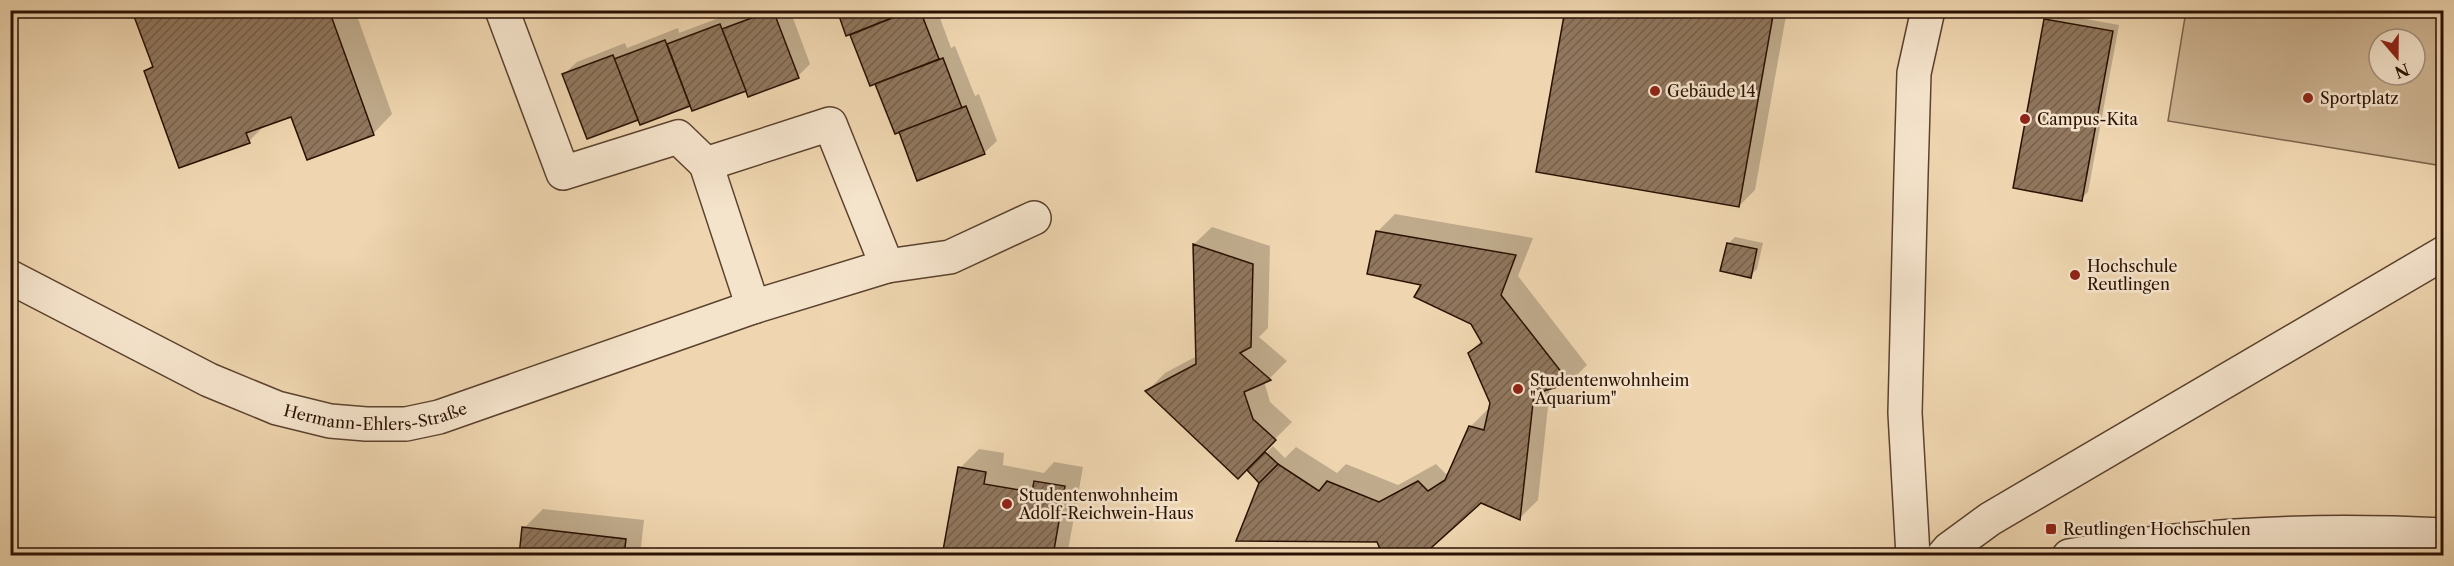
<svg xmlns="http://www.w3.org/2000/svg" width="2454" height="566" font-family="'Libre Caslon Text',serif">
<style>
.green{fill:#ceb593;stroke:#7c634b;stroke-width:1.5;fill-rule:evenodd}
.shadow{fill:#0003}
.building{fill:url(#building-hatch);stroke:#2a1103;stroke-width:1.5}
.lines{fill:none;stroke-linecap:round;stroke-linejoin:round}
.minor-casing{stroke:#5b422e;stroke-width:36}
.minor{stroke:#f5e4cc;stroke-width:33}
.poi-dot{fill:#8f2418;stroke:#f5e4cc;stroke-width:2}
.labels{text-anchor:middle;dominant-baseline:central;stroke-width:5;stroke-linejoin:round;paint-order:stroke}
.poi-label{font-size:16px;fill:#2a1103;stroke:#f5e4cc;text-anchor:start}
.street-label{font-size:16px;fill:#2a1103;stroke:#f5e4cc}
</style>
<defs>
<pattern id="building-hatch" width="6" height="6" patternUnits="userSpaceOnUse" patternTransform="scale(1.5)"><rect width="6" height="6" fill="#90775d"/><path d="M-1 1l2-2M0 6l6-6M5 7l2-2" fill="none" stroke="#76604b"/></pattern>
</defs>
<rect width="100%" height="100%" fill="#efd6b0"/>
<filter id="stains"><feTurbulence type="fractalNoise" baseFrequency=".00333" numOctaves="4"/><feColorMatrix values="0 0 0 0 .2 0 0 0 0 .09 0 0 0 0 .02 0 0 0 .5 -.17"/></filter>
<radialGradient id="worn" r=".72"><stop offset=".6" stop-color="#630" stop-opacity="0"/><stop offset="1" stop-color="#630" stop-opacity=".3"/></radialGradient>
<path class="green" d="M2186,11H2443V166L2168,121ZM2379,39H2415V75H2379Z"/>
<g class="shadow">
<polygon points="135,10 355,10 392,114 373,134 292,115 266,124 249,141 146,71 153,64"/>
<polygon points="754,10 790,10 810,64 798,76 691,104 641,123 639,118 588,137 564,74 577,62 625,43 627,48 678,28 679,33 732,13 735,18"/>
<polygon points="837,10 937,10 951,48 955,46 975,96 979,94 997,141 984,153 900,130 876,82 870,84 851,33"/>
<polygon points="1566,10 1787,10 1755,190 1739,206"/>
<polygon points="2053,13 2119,25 2088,192 2081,199 2046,20"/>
<polygon points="1395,214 1533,238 1518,276 1587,365 1570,382 1550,388 1538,500 1520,518 1481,501 1378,540 1261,481 1249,470 1273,446 1285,458 1296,447 1337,473 1346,464 1398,485 1436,464 1446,474 1450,471 1470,427 1488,409 1490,410 1492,402 1469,353 1482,340 1472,323 1423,284 1377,232"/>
<polygon points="1212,227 1270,246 1268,328 1259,337 1287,361 1270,378 1264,381 1270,402 1292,422 1238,476 1147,391 1165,373 1197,356 1194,244"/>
<polygon points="1735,237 1763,243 1757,269 1750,276 1728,244"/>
<polygon points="979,449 1004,453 1003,465 1044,473 1054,462 1083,467 1067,556 944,556 960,468"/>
<polygon points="543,509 644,520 640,556 520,556 524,528"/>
</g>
<g class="building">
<polygon points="329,10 374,135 307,160 291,117 246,133 250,143 179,168 144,71 153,67 132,11"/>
<polygon points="773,10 799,78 748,97 722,29"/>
<polygon points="837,10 912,10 846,36"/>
<polygon points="912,10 920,10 939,59 870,86 850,35"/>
<polygon points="1565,10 1774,10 1739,207 1536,172"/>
<polygon points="2044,19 2113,31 2082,201 2013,188"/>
<polygon points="720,24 746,91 692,111 667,44"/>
<polygon points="665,40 690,106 640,125 614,59"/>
<polygon points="613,55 638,120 587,139 562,74"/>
<polygon points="943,58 962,108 895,134 875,84"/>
<polygon points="966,106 985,154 917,181 899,132"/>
<polygon points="1376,231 1516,255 1501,295 1570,383 1534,394 1520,520 1481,503 1422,556 1383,556 1377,542 1236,541 1259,483 1278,464 1319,491 1327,481 1379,502 1418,481 1428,491 1445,480 1469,426 1484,430 1490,403 1468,353 1482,343 1471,324 1414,297 1421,285 1367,274"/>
<polygon points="1727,243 1757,249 1751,278 1720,271"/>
<polygon points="1193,244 1253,264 1251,347 1240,353 1271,380 1244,392 1253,419 1276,440 1238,479 1145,391 1196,364"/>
<polygon points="1265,452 1278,464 1259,483 1247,470"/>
<polygon points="958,467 986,472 984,484 1032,492 1034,481 1065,486 1053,556 942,556"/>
<polygon points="522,527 626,539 624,556 519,556"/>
</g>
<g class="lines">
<g class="minor-casing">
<g id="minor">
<polyline points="502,10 563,173 678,137 706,164"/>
<path id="s1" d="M10,277L209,380L277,408L330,421L366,424H406L439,417L753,307L887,266L950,257L1034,218"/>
<polyline points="753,307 706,164 830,124 887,266"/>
<polyline points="1913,556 1905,413 1911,174 1914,73 1928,10"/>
<polyline points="1943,556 1949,549 1990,519 2444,253"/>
<path d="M2069,556C2192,533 2319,529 2444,535"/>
</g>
</g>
<use href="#minor" class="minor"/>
</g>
<g class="poi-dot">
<circle cx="1655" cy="91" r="6"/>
<circle cx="2308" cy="98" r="6"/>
<circle cx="2025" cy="119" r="6"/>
<circle cx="2075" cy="275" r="6"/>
<circle cx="1518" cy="389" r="6"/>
<circle cx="1007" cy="504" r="6"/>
<rect x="2045" y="523" width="12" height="12" rx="3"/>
</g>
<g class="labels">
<g class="poi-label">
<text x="1667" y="91">Gebäude 14</text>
<text x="2320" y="98">Sportplatz</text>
<text x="2037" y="119">Campus-Kita</text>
<text x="2087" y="266">Hochschule<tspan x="2087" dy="18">Reutlingen</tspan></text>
<text x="1530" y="380">Studentenwohnheim<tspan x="1530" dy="18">"Aquarium"</tspan></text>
<text x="1019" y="495">Studentenwohnheim<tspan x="1019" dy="18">Adolf-Reichwein-Haus</tspan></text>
<text x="2063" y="529">Reutlingen Hochschulen</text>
</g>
<g class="street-label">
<text stroke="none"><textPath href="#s1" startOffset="398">Hermann-Ehlers-Straße</textPath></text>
</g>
</g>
<rect width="2454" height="566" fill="none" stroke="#efd6b0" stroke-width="36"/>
<rect x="12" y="12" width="2430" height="542" fill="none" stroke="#2a1103" stroke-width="3"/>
<rect x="18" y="18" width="2418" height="530" fill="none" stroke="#2a1103" stroke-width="1.5"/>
<g transform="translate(2397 57) rotate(160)"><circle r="28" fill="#f5e4cc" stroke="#a4907c" stroke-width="1.5"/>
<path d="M0-4.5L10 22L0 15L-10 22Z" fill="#8f2418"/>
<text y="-9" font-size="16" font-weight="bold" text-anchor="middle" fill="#2a1103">N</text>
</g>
<rect width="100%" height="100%" filter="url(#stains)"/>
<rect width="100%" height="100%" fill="url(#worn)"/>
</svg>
